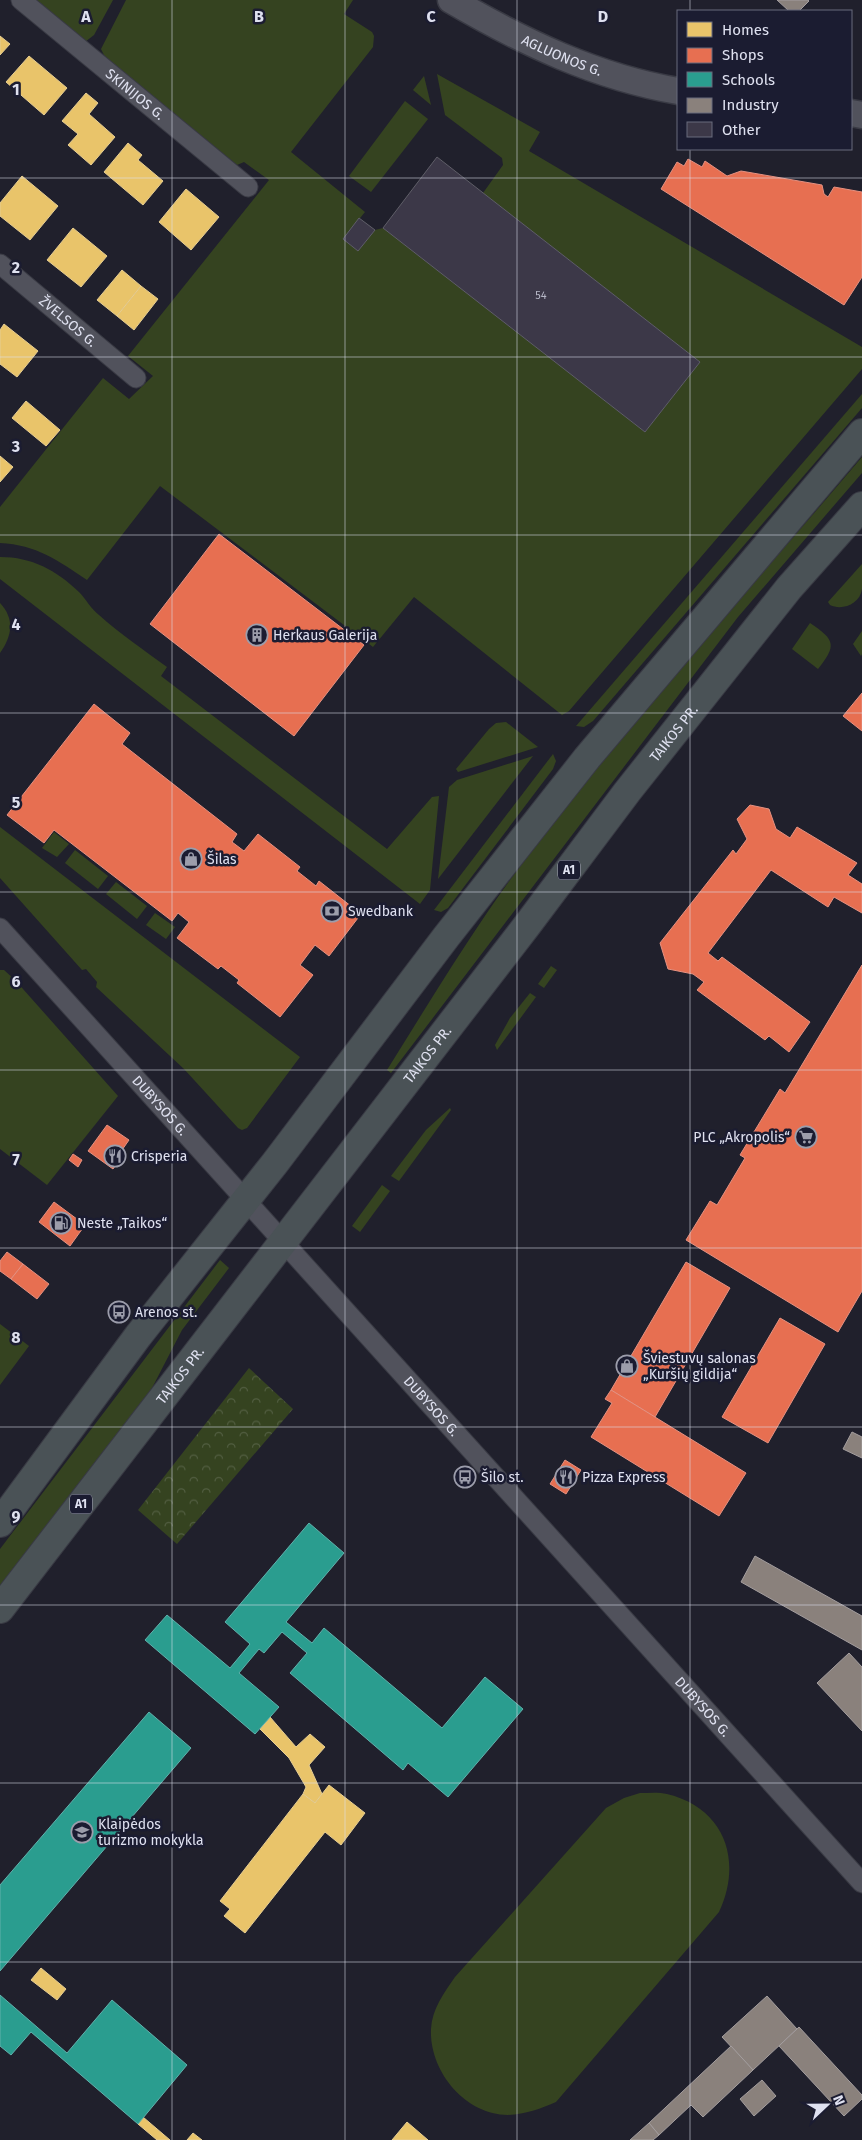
<svg xmlns="http://www.w3.org/2000/svg" width="862" height="2140" font-family="'Fira Sans',sans-serif">
<style>
.green{fill:#354320}
.forest{fill:url(#forest-crowns)}
.homes{fill:#e9c46a;stroke:#e6cd92}
.shops{fill:#e76f51;stroke:#e59181}
.schools{fill:#2a9d8f;stroke:#60b1ac}
.industry{fill:#8a817c;stroke:#a49e9f}
.building{fill:#3c3848;stroke:#5f5e68}
.lines{fill:none;stroke-linecap:round;stroke-linejoin:round}
.minor-casing{stroke:#393a44;stroke-width:21}
.secondary-casing{stroke:#393a44;stroke-width:29}
.primary-casing{stroke:#393a44;stroke-width:30}
.minor{stroke:#51525c;stroke-width:19}
.secondary{stroke:#51525c;stroke-width:26}
.primary{stroke:#4a5256;stroke-width:28}
.grid{fill:none;stroke:#dfe1f0;stroke-width:1;stroke-opacity:0.55}
.labels{text-anchor:middle;dominant-baseline:central;stroke-width:5;stroke-linejoin:round;paint-order:stroke}
.number-label{font-size:11px;fill:#b6b7c6}
.shield{fill:#1b1c31;stroke:#a4a6b7;stroke-width:1}
.shield-label{font-size:12px;font-weight:bold;fill:#dfe1f0}
.street-label{font-size:14px;fill:#dfe1f0;stroke:#1b1c31}
.poi-label{font-size:14px;fill:#dfe1f0;stroke:#1b1c31;text-anchor:start}
.grid-label{font-size:16px;text-anchor:middle;font-weight:bold;fill:#dfe1f0;stroke:#1b1c31;stroke-width:5;stroke-linejoin:round;paint-order:stroke}
</style>
<defs>
<pattern id="forest-crowns" width="20" height="18" patternUnits="userSpaceOnUse" patternTransform="scale(1.25)"><rect width="20" height="18" fill="#354320"/><path d="M2 6a3 3 0 1 1 6 0M12 15a3 3 0 1 1 6 0" fill="none" stroke="#525e41"/></pattern>
</defs>
<rect width="100%" height="100%" fill="#20202c"/>
<g class="green">
<polygon points="36,0 113,0 94,35 85,42"/>
<path d="M126,0H353L344,14L372,32L374,36L373,47L291,152L365,212L343,239L358,251L375,230L383,228L645,432L700,362L483,193L503,165L502,158L445,115L437,74L540,132L529,151L862,347V369L569,711L562,715L414,597L373,647L160,486L87,580C57,560 37,545 0,543V507L103,378L129,399L153,376L128,356L269,180L244,162L237,165L105,57L101,49Z"/>
<polygon points="424,76 431,105 413,90"/>
<polygon points="405,101 428,119 371,192 349,176"/>
<polygon points="862,394 862,408 593,721 584,727 576,726"/>
<path d="M862,457V473L738,617L391,1073L387,1070C427,1006 466,941 510,880C617,732 744,597 862,457Z"/>
<path d="M0,557C32,557 56,570 79,592C86,599 91,609 99,615C120,634 144,650 167,667L161,676L387,849L432,797L439,796L430,890L420,904L0,579Z"/>
<path d="M862,564C862,572 862,581 862,589C860,604 842,611 830,605L828,602Z"/>
<path d="M0,603C15,619 12,636 0,653Z"/>
<path d="M810,623C835,640 837,645 818,669L792,649Z"/>
<polygon points="862,631 862,654 861,656 853,644"/>
<polygon points="496,723 506,722 538,747 458,772 456,769 489,729"/>
<polygon points="553,754 556,761 553,769 448,908 441,912 434,910"/>
<polygon points="533,756 438,879 449,787 457,780"/>
<polygon points="0,827 300,1057 247,1128 242,1130 238,1128 184,1069 96,987 97,982 86,969 82,970 0,878"/>
<polygon points="54,832 69,844 57,857 42,848"/>
<polygon points="75,850 108,876 98,889 65,863"/>
<polygon points="116,882 147,906 137,919 106,894"/>
<polygon points="155,913 175,927 166,939 146,925"/>
<polygon points="551,966 557,970 544,988 538,984"/>
<polygon points="0,970 4,970 15,980 118,1096 47,1185 0,1149"/>
<polygon points="530,993 536,997 497,1050 495,1045 510,1018"/>
<polygon points="450,1108 451,1110 399,1181 391,1176 426,1130"/>
<polygon points="382,1185 390,1191 360,1232 352,1226"/>
<polygon points="220,1260 229,1268 182,1330 152,1388 0,1588 0,1549"/>
<polygon points="0,1324 29,1346 0,1385"/>
<path d="M640,1793C649,1793 659,1792 667,1794C725,1808 743,1861 719,1912L556,2102C540,2109 526,2114 508,2115C465,2115 429,2071 431,2029C432,2009 444,1993 455,1977L606,1808L624,1798Z"/>
</g>
<polygon class="forest" points="249,1368 293,1409 177,1544 138,1510"/>
<g class="homes">
<polygon points="0,36 10,44 0,55"/>
<polygon points="29,56 67,88 44,115 6,82"/>
<polygon points="86,93 98,103 89,114 115,137 91,165 68,145 78,134 62,121"/>
<polygon points="128,143 142,155 138,160 163,181 143,205 104,172"/>
<polygon points="22,176 58,206 30,240 0,216 0,203"/>
<polygon points="186,189 219,217 191,250 159,222"/>
<polygon points="73,228 107,256 81,287 47,260"/>
<polygon points="122,270 141,286 117,316 97,300"/>
<polygon points="141,286 158,299 134,330 117,316"/>
<polygon points="4,324 38,351 17,377 0,364 0,330"/>
<polygon points="26,401 60,430 46,446 12,418"/>
<polygon points="0,456 13,467 0,482"/>
<polygon points="270,1717 296,1747 310,1734 325,1747 309,1765 322,1794 315,1803 303,1794 306,1787 289,1758 260,1729"/>
<polygon points="329,1785 365,1813 341,1845 325,1832 245,1933 224,1916 230,1909 220,1901 303,1794 315,1803"/>
<polygon points="41,1968 66,1989 57,2000 31,1980"/>
<polygon points="143,2117 170,2140 157,2140 138,2124"/>
<polygon points="407,2122 428,2140 392,2140"/>
<polygon points="193,2133 202,2140 187,2140"/>
</g>
<g class="shops">
<polygon points="688,159 702,167 705,161 727,176 741,171 822,185 824,194 828,197 834,187 862,192 862,277 844,305 661,189 677,162 684,166"/>
<polygon points="219,534 364,645 294,736 150,624"/>
<polygon points="862,693 862,731 843,716"/>
<polygon points="94,704 130,733 122,744 237,834 232,842 244,851 258,834 300,867 297,871 316,886 319,881 361,914 329,956 315,945 300,965 313,975 280,1017 237,983 239,980 221,966 218,969 177,938 189,922 178,913 172,921 54,830 44,843 7,815"/>
<polygon points="750,805 769,809 776,829 790,838 797,827 857,863 848,875 862,884 862,913 834,897 828,907 771,870 708,953 718,961 722,957 810,1022 789,1052 769,1036 765,1040 697,990 704,982 693,974 668,969 660,943 733,850 736,854 747,839 737,819"/>
<polygon points="862,965 862,1291 838,1332 686,1240 710,1201 717,1205 745,1158 740,1155 780,1089 785,1093"/>
<polygon points="107,1125 129,1140 122,1150 125,1152 113,1169 88,1151"/>
<polygon points="73,1154 82,1160 78,1167 69,1160"/>
<polygon points="54,1202 85,1225 70,1246 39,1222"/>
<polygon points="7,1252 23,1264 11,1279 0,1271 0,1261"/>
<polygon points="686,1262 730,1288 655,1417 611,1390"/>
<polygon points="23,1264 49,1284 37,1299 11,1279"/>
<polygon points="780,1318 825,1344 768,1443 722,1417"/>
<polygon points="611,1390 746,1473 719,1516 591,1437 612,1403 605,1399"/>
<polygon points="565,1460 581,1470 566,1494 550,1484"/>
</g>
<g class="schools">
<polygon points="309,1523 344,1553 286,1622 312,1643 324,1628 442,1728 485,1677 523,1709 448,1797 408,1763 403,1770 290,1673 307,1653 282,1632 264,1653 259,1649 239,1673 279,1707 255,1734 145,1640 167,1615 230,1668 250,1644 225,1622"/>
<polygon points="149,1712 191,1748 0,1971 0,1885"/>
<polygon points="0,1995 67,2053 112,2000 187,2065 138,2124 31,2032 11,2055 0,2046"/>
</g>
<g class="industry">
<polygon points="777,0 808,0 809,1 799,11 789,11"/>
<polygon points="852,1432 862,1437 862,1458 843,1449"/>
<polygon points="755,1556 862,1616 862,1650 741,1582"/>
<polygon points="849,1653 862,1667 862,1731 817,1683"/>
<polygon points="767,1996 797,2029 753,2070 722,2037"/>
<polygon points="799,2027 862,2095 862,2099 844,2116 779,2046"/>
<polygon points="731,2046 753,2070 703,2117 691,2105 659,2135 649,2123"/>
<polygon points="762,2080 776,2096 754,2116 740,2099"/>
<polygon points="649,2123 659,2135 653,2140 630,2140"/>
</g>
<g class="building">
<polygon points="437,157 700,362 645,432 383,228"/>
<polygon points="359,218 375,230 358,251 343,239"/>
</g>
<g class="lines">
<g class="minor-casing">
<g id="minor">
<path id="s1" d="M21,0L248,187"/>
<path id="s2" d="M0,264L136,378"/>
<path id="s3" d="M0,928L862,1883"/>
</g>
</g>
<g class="secondary-casing">
<g id="secondary">
<path id="s4" d="M451,0C523,42 596,77 678,91"/>
<polyline points="851,113 862,115"/>
</g>
</g>
<g class="primary-casing">
<g id="primary">
<polyline points="0,1523 138,1336 275,1163 446,937 587,758 862,433"/>
<path id="s5" d="M0,1609L528,924L627,792L789,588L862,506"/>
</g>
</g>
<use href="#minor" class="minor"/>
<use href="#secondary" class="secondary"/>
<use href="#primary" class="primary"/>
</g>
<path class="grid" d="M172,0V2140M345,0V2140M517,0V2140M690,0V11M690,149V2140M0,178H862M0,357H862M0,535H862M0,713H862M0,892H862M0,1070H862M0,1248H862M0,1427H862M0,1605H862M0,1783H862M0,1962H862"/>
<defs>
<g id="building-ring" transform="scale(1.125)"><circle r="9.5" fill="#1b1c31" stroke="#9c9dab" stroke-width="1.5"/><path d="M-4-6H4V6H1V3H-1V6H-4ZM-2.5-4.3h1.7v1.8h-1.7ZM.8-4.3h1.7v1.8H.8ZM-2.5-1h1.7V.8h-1.7ZM.8-1h1.7V.8H.8Z" fill="#9c9dab"/></g>
<g id="shop-ring" transform="scale(1.125)"><circle r="9.5" fill="#1b1c31" stroke="#9c9dab" stroke-width="1.5"/><path d="M-5-2.5h2.3a2.7 3.5 0 0 1 5.4 0H5L5.5 6h-11ZM-1.5-2.5h3a1.5 2.3 0 0 0-3 0Z" fill="#9c9dab"/></g>
<g id="bank-ring" transform="scale(1.125)"><circle r="9.5" fill="#1b1c31" stroke="#9c9dab" stroke-width="1.5"/><path d="M-6-4H6V4H-6ZM0-2.3a2.3 2.3 0 1 0 0 4.6a2.3 2.3 0 1 0 0-4.6Z" fill="#9c9dab"/></g>
<g id="supermarket-ring" transform="scale(1.125)"><circle r="9.5" fill="#1b1c31" stroke="#9c9dab" stroke-width="1.5"/><path d="M-6-5.5h2.5l.6 2H6L4.5 2H-2.5L-4.4-4H-6ZM-1.5 3.2a1.3 1.3 0 1 0 .1 0ZM3 3.2a1.3 1.3 0 1 0 .1 0Z" fill="#9c9dab"/></g>
<g id="restaurant-ring" transform="scale(1.125)"><circle r="9.5" fill="#1b1c31" stroke="#9c9dab" stroke-width="1.5"/><path d="M-5-6h1v4h1v-4h1v4h1v-4h1v5L-1.5 .5V6h-2V.5L-5-1ZM5-6V6H3V1.5H1.5Q1.5-4 5-6Z" fill="#9c9dab"/></g>
<g id="fuel-ring" transform="scale(1.125)"><circle r="9.5" fill="#1b1c31" stroke="#9c9dab" stroke-width="1.5"/><path d="M-5.5-6h7V0h2V4h1.3V-2.5L3-4.5l.8-.8L6-3V5H2.5V1h-1V6h-7ZM-4.2-4.7v3.2H.2V-4.7Z" fill="#9c9dab"/></g>
<g id="bus-ring" transform="scale(1.125)"><circle r="9.5" fill="#1b1c31" stroke="#9c9dab" stroke-width="1.5"/><path d="M-5-6H5V4H4V6H2V4H-2V6H-4V4H-5ZM-3.5-4V0h7V-4ZM-3.5 1.2v1.5H-2V1.2ZM2 1.2v1.5H3.5V1.2Z" fill="#9c9dab"/></g>
<g id="school-ring" transform="scale(1.125)"><circle r="9.5" fill="#1b1c31" stroke="#9c9dab" stroke-width="1.5"/><path d="M0-5L7-2L0 1L-7-2ZM-4 1L0 2.5L4 1V4Q0 6-4 4Z" fill="#9c9dab"/></g>
</defs>
<g fill-rule="evenodd">
<use href="#building-ring" x="257" y="635"/>
<use href="#shop-ring" x="191" y="859"/>
<use href="#bank-ring" x="332" y="911"/>
<use href="#supermarket-ring" x="806" y="1137"/>
<use href="#restaurant-ring" x="115" y="1156"/>
<use href="#fuel-ring" x="61" y="1223"/>
<use href="#bus-ring" x="119" y="1312"/>
<use href="#shop-ring" x="627" y="1366"/>
<use href="#bus-ring" x="465" y="1477"/>
<use href="#restaurant-ring" x="566" y="1477"/>
<use href="#school-ring" x="82" y="1832"/>
</g>
<g class="labels">
<g class="number-label">
<text x="541" y="295">54</text>
</g>
<g class="shield">
<rect x="558" y="860.5" width="22" height="19" rx="4"/>
<rect x="70" y="1494.5" width="22" height="19" rx="4"/>
</g>
<g class="shield-label">
<text x="569" y="870">A1</text>
<text x="81" y="1504">A1</text>
</g>
<g class="street-label">
<text stroke="none"><textPath href="#s4" startOffset="124">AGLUONOS G.</textPath></text>
<text stroke="none"><textPath href="#s1" startOffset="148">SKINIJOS G.</textPath></text>
<text stroke="none"><textPath href="#s2" startOffset="89">ŽVELSOS G.</textPath></text>
<text stroke="none"><textPath href="#s5" startOffset="1105">TAIKOS PR.</textPath></text>
<text stroke="none"><textPath href="#s5" startOffset="700">TAIKOS PR.</textPath></text>
<text stroke="none"><textPath href="#s3" startOffset="239">DUBYSOS G.</textPath></text>
<text stroke="none"><textPath href="#s5" startOffset="295">TAIKOS PR.</textPath></text>
<text stroke="none"><textPath href="#s3" startOffset="644">DUBYSOS G.</textPath></text>
<text stroke="none"><textPath href="#s3" startOffset="1049">DUBYSOS G.</textPath></text>
</g>
<g class="poi-label">
<text x="273" y="635">Herkaus Galerija</text>
<text x="207" y="859">Šilas</text>
<text x="348" y="911">Swedbank</text>
<text x="790" y="1137" text-anchor="end">PLC „Akropolis“</text>
<text x="131" y="1156">Crisperia</text>
<text x="77" y="1223">Neste „Taikos“</text>
<text x="135" y="1312">Arenos st.</text>
<text x="643" y="1358">Šviestuvų salonas<tspan x="643" dy="16">„Kuršių gildija“</tspan></text>
<text x="481" y="1477">Šilo st.</text>
<text x="582" y="1477">Pizza Express</text>
<text x="98" y="1824">Klaipėdos<tspan x="98" dy="16">turizmo mokykla</tspan></text>
</g>
</g>
<g class="grid-label">
<text x="86" y="22">A</text>
<text x="259" y="22">B</text>
<text x="431" y="22">C</text>
<text x="603" y="22">D</text>
<text x="16" y="95">1</text>
<text x="16" y="273">2</text>
<text x="16" y="452">3</text>
<text x="16" y="630">4</text>
<text x="16" y="808">5</text>
<text x="16" y="987">6</text>
<text x="16" y="1165">7</text>
<text x="16" y="1343">8</text>
<text x="16" y="1522">9</text>
</g>
<rect x="677" y="10" width="175" height="140" fill="#1b1c31" stroke="#696b7d"/>
<rect x="687" y="22" width="25" height="15" fill="#e9c46a" stroke="#696b7d"/>
<text x="722" y="35" font-size="15" fill="#dfe1f0">Homes</text>
<rect x="687" y="48" width="25" height="15" fill="#e76f51" stroke="#696b7d"/>
<text x="722" y="60" font-size="15" fill="#dfe1f0">Shops</text>
<rect x="687" y="72" width="25" height="15" fill="#2a9d8f" stroke="#696b7d"/>
<text x="722" y="85" font-size="15" fill="#dfe1f0">Schools</text>
<rect x="687" y="98" width="25" height="15" fill="#8a817c" stroke="#696b7d"/>
<text x="722" y="110" font-size="15" fill="#dfe1f0">Industry</text>
<rect x="687" y="122" width="25" height="15" fill="#3c3848" stroke="#696b7d"/>
<text x="722" y="135" font-size="15" fill="#dfe1f0">Other</text>
<g transform="translate(827 2105) rotate(68)" stroke="#1b1c31" stroke-width="4" paint-order="stroke">
<path d="M0-4L9 19L0 12L-9 19Z" fill="#dfe1f0"/>
<text y="-8" font-size="14" font-weight="bold" text-anchor="middle" fill="#dfe1f0">N</text>
</g>
</svg>
